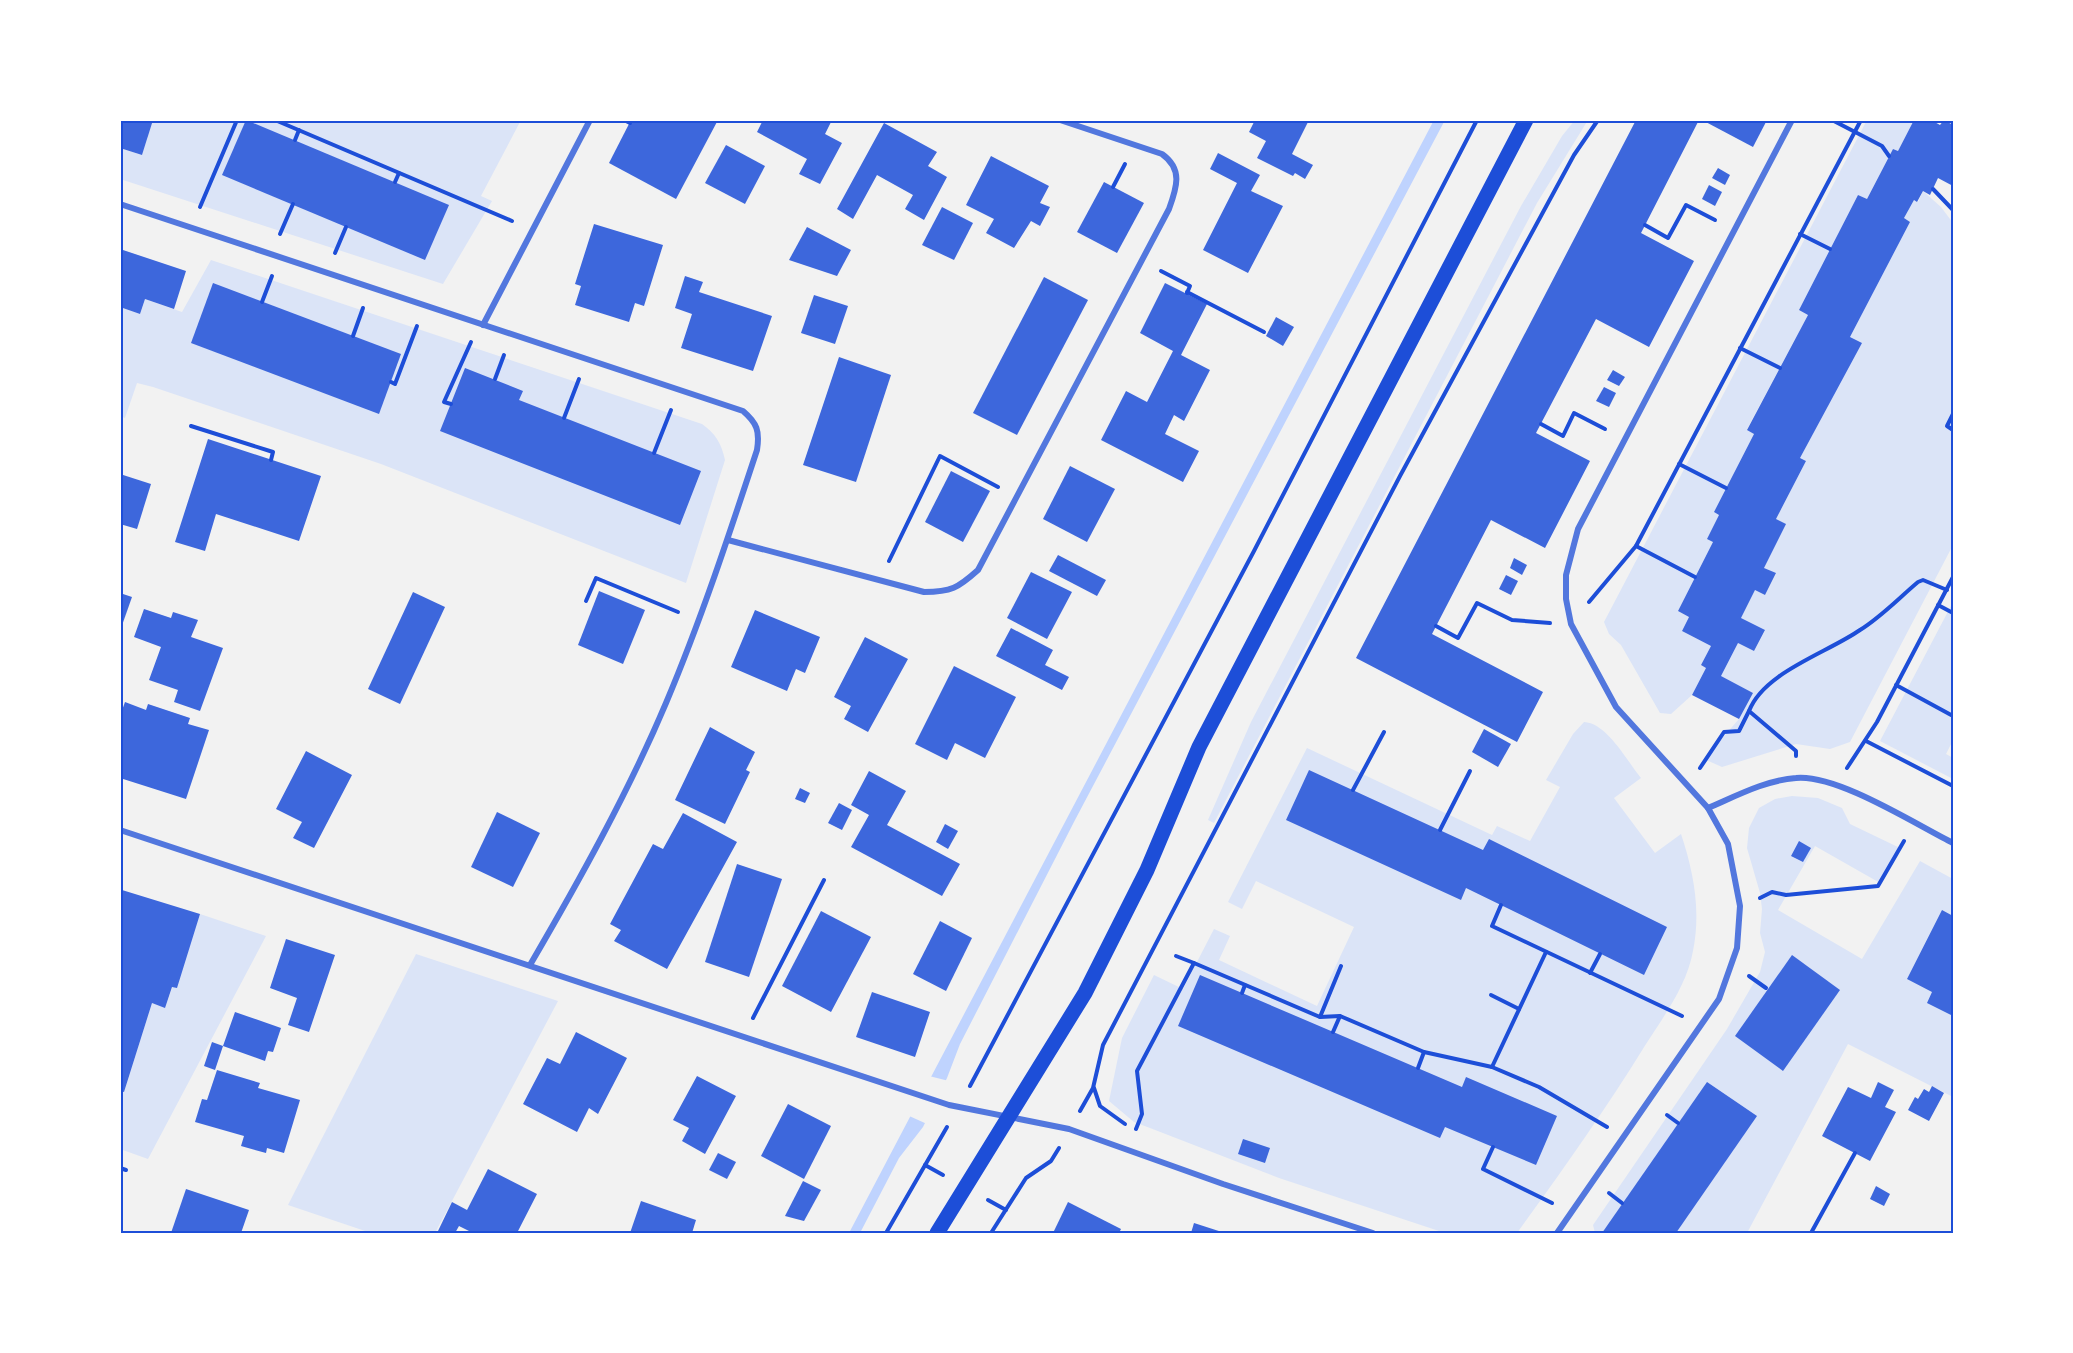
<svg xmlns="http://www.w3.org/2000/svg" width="2073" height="1353" font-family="Cabin,sans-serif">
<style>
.green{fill:#dbe4f7}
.water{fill:#bfd3fe}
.pier{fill:#f2f2f2}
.building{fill:#3d67dc}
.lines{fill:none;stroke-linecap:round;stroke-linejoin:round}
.path{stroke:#1d4ed8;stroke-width:4}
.minor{stroke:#5277de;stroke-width:6}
.primary{stroke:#1d4ed8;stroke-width:15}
.neatline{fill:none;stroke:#1d4ed8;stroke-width:2}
</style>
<rect width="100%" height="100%" fill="#f2f2f2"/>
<g class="green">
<polygon points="153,120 521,120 481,196 492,201 443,284 120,179 120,148 142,155"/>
<polygon points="1575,120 1588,120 1537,203 1214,823 1208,820 1251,722 1521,206 1562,136"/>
<polygon points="1867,120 1914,120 1898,151 1893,149 1867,199 1858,195 1799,310 1808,315 1747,429 1754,434 1714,512 1719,515 1713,542 1678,611 1689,617 1682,631 1711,646 1701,665 1706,668 1692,695 1671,714 1660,713 1621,645 1609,634 1604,622"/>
<polygon points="1923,191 1941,207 1953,223 1953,545 1850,742 1830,749 1796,744 1722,767 1704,759 1739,719 1752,693 1721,676 1738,643 1754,651 1765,631 1741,618 1755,590 1765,595 1776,574 1764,568 1785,524 1776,519 1806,461 1800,458 1861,343 1850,337 1910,222 1904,218 1914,200 1918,202"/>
<path d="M211,260L702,424C716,434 721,443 725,460L686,583L381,464L153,387L137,383L125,418L120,416V307L140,314L145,299L182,312Z"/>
<polygon points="1953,602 1953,740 1946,754 1953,758 1953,779 1880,741"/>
<path d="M1584,722C1607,723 1627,761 1641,778L1614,798L1655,853L1681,834C1694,873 1701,911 1693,951C1687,985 1664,1016 1646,1044C1606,1109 1562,1171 1517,1233H1445L1279,1178L1150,1128L1134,1122L1109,1101L1122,1038L1154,975L1183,989L1214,929L1230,936L1219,960L1317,1006L1354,927L1256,881L1242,909L1228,902L1307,748L1492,835L1497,826L1530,841L1560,787L1546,780L1573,734Z"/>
<polygon points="1792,796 1818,798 1842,808 1850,824 1900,848 1880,883 1815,846 1778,910 1862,959 1920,861 1953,879 1953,1097 1848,1044 1747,1233 1595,1233 1593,1225 1727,1029 1760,972 1765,952 1760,933 1762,909 1760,893 1747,848 1749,828 1759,808 1775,799"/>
<polygon points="200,914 266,936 148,1159 120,1149 120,1091 124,1092 152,1003 165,1007"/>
<polygon points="416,954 558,1001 435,1233 371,1233 288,1205"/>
</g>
<polygon class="water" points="1434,120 1445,120 1075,820 960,1044 947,1078 923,1127 899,1158 860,1233 849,1233"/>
<polygon class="pier" points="929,1076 949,1081 927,1124 907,1115"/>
<g class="building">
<polygon points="120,120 153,120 142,155 120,148"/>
<polygon points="246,120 449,205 425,260 222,175"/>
<polygon points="631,120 718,120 676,199 609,163"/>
<polygon points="763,120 832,120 825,134 842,143 820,184 799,174 807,159 757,132"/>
<polygon points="1255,120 1309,120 1292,154 1313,165 1305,179 1295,173 1293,176 1257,158 1266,141 1249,132"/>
<polygon points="1636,120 1699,120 1641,233 1694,261 1649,347 1596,319 1536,433 1590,461 1545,548 1491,520 1432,634 1543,692 1517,742 1356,658"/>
<polygon points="1702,120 1767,120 1753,147"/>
<polygon points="1914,120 1931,120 1940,125 1944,120 1953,125 1953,186 1938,178 1930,195 1923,191 1917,202 1914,200 1904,218 1910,222 1850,337 1862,343 1800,458 1806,461 1776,519 1786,524 1764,568 1776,573 1765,595 1755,590 1741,618 1765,630 1754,651 1738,643 1721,676 1753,693 1739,719 1692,695 1706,668 1701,665 1711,646 1682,631 1689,617 1678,611 1713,542 1707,539 1719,515 1714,512 1754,434 1747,430 1808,315 1799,310 1858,195 1867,199 1893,149 1898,151"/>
<polygon points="884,123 937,152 928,166 947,177 924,220 905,209 913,195 877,175 853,219 837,209"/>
<polygon points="726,145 765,166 745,204 705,183"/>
<polygon points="1218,153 1260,175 1251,191 1283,206 1248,273 1203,250 1237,183 1210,169"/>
<polygon points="991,156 1049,186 1040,203 1050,207 1040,226 1031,221 1014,248 986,233 994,219 966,205"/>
<polygon points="1718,168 1730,175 1725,185 1712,178"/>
<polygon points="1104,182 1144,203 1117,253 1077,232"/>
<polygon points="1709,185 1722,192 1715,206 1702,199"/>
<polygon points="942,207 973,223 954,260 922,245"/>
<polygon points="594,224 663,245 644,306 635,303 629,322 575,305 581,286 575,284"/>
<polygon points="807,227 851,250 837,276 789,260"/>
<polygon points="120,249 186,271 174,309 145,299 140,314 120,307"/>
<polygon points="685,276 703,282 699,292 772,316 753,371 681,348 692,314 675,308"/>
<polygon points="1044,277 1088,300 1017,435 973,413"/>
<polygon points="213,283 401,354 379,414 191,343"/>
<polygon points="1165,283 1207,304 1181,355 1210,370 1184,421 1174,415 1165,434 1199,451 1183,482 1101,440 1126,391 1147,402 1173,351 1140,333"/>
<polygon points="814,295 848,306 835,344 801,333"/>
<polygon points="1276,317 1294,327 1283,346 1266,336"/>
<polygon points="839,357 891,375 856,482 803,465"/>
<polygon points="465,368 523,391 519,400 701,471 680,525 440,431"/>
<polygon points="1613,370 1625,377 1619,386 1607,380"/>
<polygon points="1604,387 1616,393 1609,407 1596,401"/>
<polygon points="208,439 321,476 299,541 216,514 205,551 175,542"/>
<polygon points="1070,466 1115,489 1087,542 1043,519"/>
<polygon points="951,471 990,491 963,542 925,522"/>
<polygon points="120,474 151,484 137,529 120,524"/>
<polygon points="1058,555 1106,580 1097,596 1049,571"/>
<polygon points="1514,558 1527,565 1522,575 1510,568"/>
<polygon points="1031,572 1072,592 1047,639 1007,618"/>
<polygon points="1506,575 1518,581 1511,595 1499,589"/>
<polygon points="599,591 645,610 623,664 578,645"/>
<polygon points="413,592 445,607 400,704 368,689"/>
<polygon points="120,593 132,597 120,631"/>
<polygon points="144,609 171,618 173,612 198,620 191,637 223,648 200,711 174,702 178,690 149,680 161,647 134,637"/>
<polygon points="755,610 820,637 805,673 796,669 787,691 731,667"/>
<polygon points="1011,628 1053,650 1045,665 1069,677 1062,690 996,656"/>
<polygon points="865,637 908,659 868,732 844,719 851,706 834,697"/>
<polygon points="954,666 1016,697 985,758 955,743 947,760 915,744"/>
<polygon points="125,702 146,710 148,704 190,718 188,724 209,730 186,799 120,778 120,716"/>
<polygon points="710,727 755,752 746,770 750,772 725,824 675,800"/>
<polygon points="1484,729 1511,744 1498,767 1472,752"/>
<polygon points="306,751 352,775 314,848 293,838 302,822 276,809"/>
<polygon points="1309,770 1483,850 1489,839 1667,927 1644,975 1466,888 1461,900 1286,820"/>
<polygon points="869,771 906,791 887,825 960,864 942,896 851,847 869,815 851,805"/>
<polygon points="800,788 810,793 805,803 795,799"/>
<polygon points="839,803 852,810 842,830 828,823"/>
<polygon points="497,812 540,833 513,887 471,867"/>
<polygon points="683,813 737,842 667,969 614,941 621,930 610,924 653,844 663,849"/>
<polygon points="945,824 958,831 948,849 936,842"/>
<polygon points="1799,841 1811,848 1803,862 1791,856"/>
<polygon points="737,864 782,879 749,977 705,962"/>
<polygon points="122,890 200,914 177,988 172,987 165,1008 152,1003 124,1092 120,1091"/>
<polygon points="1942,910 1953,916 1953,1016 1927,1003 1932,992 1907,979"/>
<polygon points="821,911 871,937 831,1012 782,986"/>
<polygon points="940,921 972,938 946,991 913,974"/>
<polygon points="286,939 335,955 309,1032 288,1025 297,998 270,988"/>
<polygon points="1792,955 1840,990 1783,1071 1735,1036"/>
<polygon points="1200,975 1462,1087 1466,1077 1557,1116 1536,1165 1445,1127 1440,1138 1178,1026"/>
<polygon points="872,992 930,1012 915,1057 856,1037"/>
<polygon points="235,1012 281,1028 273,1052 268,1051 265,1061 223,1046"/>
<polygon points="576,1032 627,1058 598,1114 589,1108 577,1132 523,1104 547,1058 560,1064"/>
<polygon points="212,1042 223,1046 215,1070 204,1066"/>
<polygon points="217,1070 260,1083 258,1088 300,1100 284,1153 267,1148 266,1153 241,1146 244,1136 195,1122 202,1099 207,1100"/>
<polygon points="697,1076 736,1096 705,1154 682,1141 689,1128 673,1120"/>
<polygon points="1707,1082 1757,1116 1676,1233 1602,1233"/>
<polygon points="1878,1082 1894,1090 1885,1107 1896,1112 1870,1161 1822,1136 1848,1087 1871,1098"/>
<polygon points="1932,1086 1944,1093 1929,1121 1908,1110 1915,1097 1918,1099 1924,1089 1929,1092"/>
<polygon points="788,1104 831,1126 804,1179 761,1156"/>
<polygon points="1243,1139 1270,1148 1265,1163 1238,1154"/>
<polygon points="718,1153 736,1162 727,1179 709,1170"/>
<polygon points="488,1169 537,1194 517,1233 473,1233 459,1226 455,1233 438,1231 452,1202 467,1210"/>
<polygon points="803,1181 821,1190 804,1221 785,1216"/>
<polygon points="1876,1186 1890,1194 1884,1206 1870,1199"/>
<polygon points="186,1189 249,1210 241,1233 171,1233"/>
<polygon points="641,1201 696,1220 692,1233 630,1233"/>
<polygon points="1068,1202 1121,1229 1119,1233 1053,1233"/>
<polygon points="1194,1223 1225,1233 1191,1233"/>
</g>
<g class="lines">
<g class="path">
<polyline points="275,120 512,221"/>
<polyline points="624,120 630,123"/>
<polyline points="1832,120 1882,146 1889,156"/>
<polyline points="295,140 299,130"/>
<polyline points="395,182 399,173"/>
<polyline points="1113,187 1125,164"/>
<polyline points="1933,189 1953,210"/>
<polyline points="200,207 237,120"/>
<polyline points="1645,225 1668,238 1686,205 1715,220"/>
<polyline points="280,234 293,204"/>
<polyline points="1800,234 1830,249"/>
<polyline points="335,253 346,227"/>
<polyline points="1161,271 1190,286 1187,293"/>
<polyline points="1187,292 1264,332"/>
<polyline points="262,302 272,276"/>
<polyline points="353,336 363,308"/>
<polyline points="1740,348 1780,368"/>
<polyline points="495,379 504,355"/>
<polyline points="391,382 395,384 417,326"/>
<polyline points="451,404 444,402 471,342"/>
<polyline points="1953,414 1947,426 1953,430"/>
<polyline points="564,418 579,379"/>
<polyline points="1541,424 1563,436 1574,413 1605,429"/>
<polyline points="191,426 273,452 271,460"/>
<polyline points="654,453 671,410"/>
<polyline points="1679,464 1726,488"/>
<polyline points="1636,546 1695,577"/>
<polyline points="889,561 940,456 998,487"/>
<polyline points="586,601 596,578 678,612"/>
<polyline points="1589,602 1636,546 1861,120"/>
<polyline points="1938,605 1953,613"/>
<polyline points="1436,626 1458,638 1477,603 1512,620 1550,623"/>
<polyline points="1896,685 1953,716"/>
<polyline points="1866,741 1953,786"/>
<path d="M1796,756V751L1749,711C1764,672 1827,653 1860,630C1881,617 1899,598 1918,582L1923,580L1947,590"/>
<polyline points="1700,768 1724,732 1739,731 1749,711"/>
<polyline points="1847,768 1877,722 1953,577"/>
<polyline points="1353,790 1384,732"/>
<polyline points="1440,830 1470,771"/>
<polyline points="1760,898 1772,892 1786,895 1878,886 1904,841"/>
<polyline points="1501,905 1492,926 1682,1016"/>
<polyline points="1176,956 1194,963"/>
<polyline points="1590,973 1600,954"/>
<polyline points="1749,976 1766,988"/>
<polyline points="1242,993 1245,985"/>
<polyline points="1491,995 1519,1009"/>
<polyline points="1320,1017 1341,966"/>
<polyline points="753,1018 824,880"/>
<polyline points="1333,1032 1340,1016"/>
<polyline points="1492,1067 1546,952"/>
<polyline points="1418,1068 1424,1052"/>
<polyline points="970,1086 1254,551 1477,120"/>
<polyline points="1094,1088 1100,1106 1125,1124"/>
<polyline points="1080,1111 1093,1088 1103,1045 1400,476 1574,155 1598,120"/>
<polyline points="1667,1115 1678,1123"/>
<polyline points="1136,1129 1142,1114 1137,1071 1194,963 1320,1017 1340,1016 1424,1052 1492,1067 1539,1087 1607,1127"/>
<polyline points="1493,1147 1483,1169 1552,1203"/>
<polyline points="925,1165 943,1175"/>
<polyline points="120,1168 126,1170"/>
<polyline points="1609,1193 1622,1203"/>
<polyline points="988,1200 1006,1210"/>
<polyline points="886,1233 947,1127"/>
<polyline points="991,1233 1026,1178 1051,1161 1059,1148"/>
<polyline points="1811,1233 1855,1153"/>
</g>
<g class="minor">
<path d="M120,204L743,411C757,423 760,431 757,450C729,535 701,620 666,703C628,793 579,881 530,965"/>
<polyline points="483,325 590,120"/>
<path d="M728,540L924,592C951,592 958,588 978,570L1169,209C1177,187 1183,169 1162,154L1060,120"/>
<path d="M1708,808C1736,796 1766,780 1796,778C1837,774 1915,824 1953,843"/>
<polyline points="120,830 949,1105 1069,1129 1223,1184 1373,1233"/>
<polyline points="1557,1233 1719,999 1737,948 1740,906 1728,844 1708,808 1616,707 1571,624 1566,599 1566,575 1578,529 1792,120"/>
</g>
<polyline class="primary" points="937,1233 1085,993 1147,870 1199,747 1526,120"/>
</g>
<rect width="2073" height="1353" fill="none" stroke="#ffffff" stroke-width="243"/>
<rect x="122" y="122" width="1830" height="1110" class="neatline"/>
</svg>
